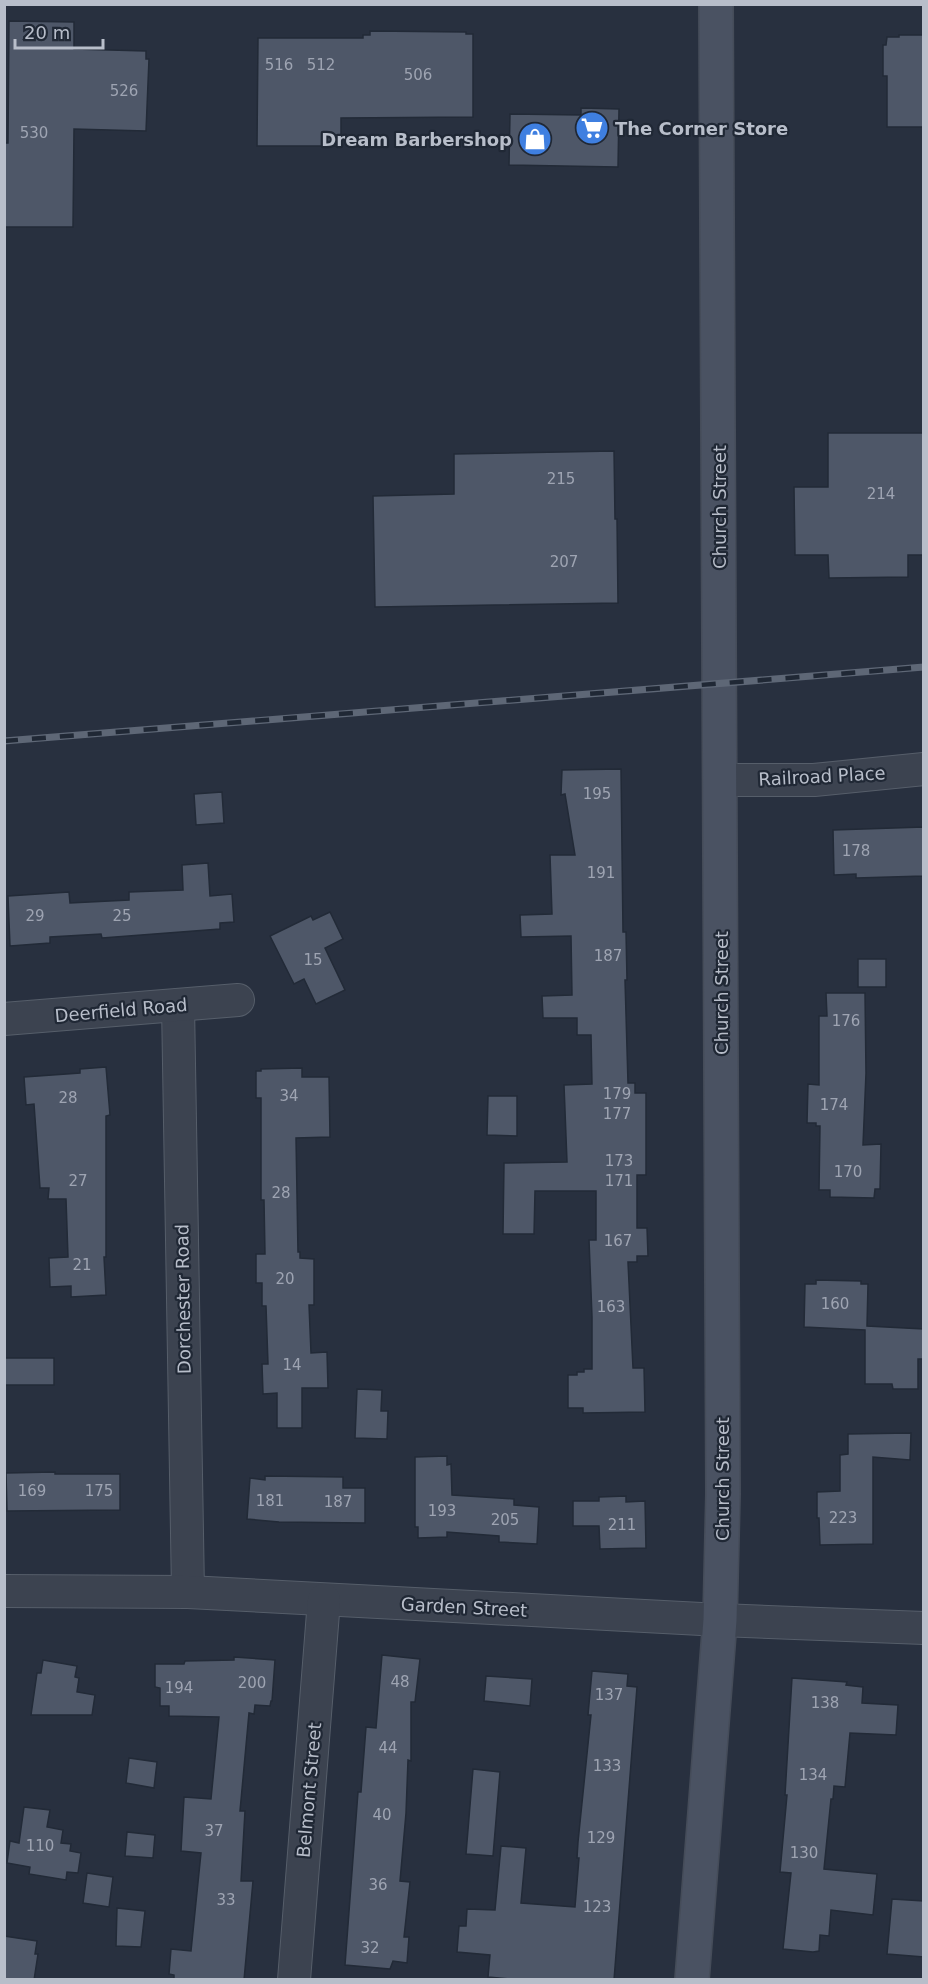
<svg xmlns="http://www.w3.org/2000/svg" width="928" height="1984" font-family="'DejaVu Sans',sans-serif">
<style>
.building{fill:#4e5768;stroke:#222a37;stroke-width:1.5}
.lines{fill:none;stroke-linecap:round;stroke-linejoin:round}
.street-casing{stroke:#565e6a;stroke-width:34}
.secondary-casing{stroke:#454c59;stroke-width:36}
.street{stroke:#3c4350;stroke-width:32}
.secondary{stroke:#4a5262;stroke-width:33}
.rail-casing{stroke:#5e6776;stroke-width:7}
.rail{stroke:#202835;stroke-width:4.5;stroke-dasharray:14;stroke-linecap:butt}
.labels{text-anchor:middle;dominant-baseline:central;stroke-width:4.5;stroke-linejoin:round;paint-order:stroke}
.number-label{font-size:15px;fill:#9ea4b2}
.poi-label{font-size:18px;font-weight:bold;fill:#b8beca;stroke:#202835;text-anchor:start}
.street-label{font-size:18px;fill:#b8beca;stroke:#202835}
</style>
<rect width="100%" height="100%" fill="#28303f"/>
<g class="building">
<polygon points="9,21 74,22 74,49 146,51 146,59 149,59 146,131 74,129 73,227 4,227 4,143 8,143"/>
<polygon points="370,31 466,32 466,34 473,34 473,117 341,118 341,146 257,146 258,38 363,38 363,35 370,35"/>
<polygon points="899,35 924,35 924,127 887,127 887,76 883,76 883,45 886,45 887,37 899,37"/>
<polygon points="581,108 619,109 618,167 509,165 510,114 581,115"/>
<polygon points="828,433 924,433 924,555 908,555 908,577 829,578 828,555 795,555 794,487 828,487"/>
<polygon points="614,451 615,519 617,519 618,603 375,607 373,496 454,494 454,454"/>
<polygon points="621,769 623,932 626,932 627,980 625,980 628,1083 635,1083 635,1093 646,1093 646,1175 637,1175 637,1228 647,1228 648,1256 637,1256 637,1262 628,1262 633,1368 644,1368 645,1412 583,1413 583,1408 568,1408 568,1375 577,1375 577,1372 584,1372 584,1369 592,1369 592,1317 589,1240 596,1240 596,1191 535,1191 534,1234 503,1234 504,1163 567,1162 564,1085 592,1084 591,1035 577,1035 577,1018 543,1018 542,996 572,995 571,936 521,937 520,915 552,914 550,855 575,855 565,794 561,795 562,770"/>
<polygon points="222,792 224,823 196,825 194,794"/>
<polygon points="924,827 924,876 856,878 856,874 834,875 833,830"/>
<polygon points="208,863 210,896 232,894 234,922 220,923 220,929 102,938 101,934 50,937 50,943 10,946 8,896 69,892 70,903 129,900 129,892 183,890 182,865"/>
<polygon points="330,912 343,939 325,948 345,990 316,1004 304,979 294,984 270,936 311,916 313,920"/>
<rect x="858" y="959" width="28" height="28"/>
<polygon points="826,993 865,993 866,1073 863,1145 881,1144 880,1189 875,1189 874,1198 830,1197 830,1190 819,1190 820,1126 816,1126 816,1123 807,1123 808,1084 819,1085 819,1016 827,1016"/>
<polygon points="106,1067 110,1115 106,1116 106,1257 104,1257 106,1295 71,1297 71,1286 50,1287 49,1258 68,1257 66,1199 48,1199 49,1188 40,1188 34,1104 26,1105 24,1077 80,1073 80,1069"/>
<polygon points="302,1068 302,1077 329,1077 330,1137 296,1138 298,1252 300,1252 300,1258 314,1259 314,1305 309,1305 311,1353 327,1352 328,1388 302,1388 302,1428 277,1428 277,1393 263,1394 262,1364 268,1364 266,1306 262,1306 262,1283 256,1283 256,1254 265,1254 264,1200 261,1200 261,1098 256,1098 256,1071 261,1071 261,1069"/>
<polygon points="488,1096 517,1096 517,1136 487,1135"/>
<polygon points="816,1280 861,1281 861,1284 868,1284 867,1326 924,1329 924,1359 918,1359 918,1389 893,1389 892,1384 865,1384 865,1330 804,1327 805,1284 816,1284"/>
<rect x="4" y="1358" width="50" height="27"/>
<polygon points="357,1389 382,1390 381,1411 388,1411 387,1439 355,1438"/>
<polygon points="911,1433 910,1460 873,1457 873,1544 820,1545 819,1518 817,1518 817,1492 840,1491 840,1455 848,1454 848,1434"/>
<polygon points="447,1456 447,1465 451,1464 452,1495 514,1499 514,1505 539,1507 537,1544 499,1542 499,1536 447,1532 447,1537 418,1538 418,1527 415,1527 415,1457"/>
<polygon points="55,1472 55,1474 120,1474 120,1510 7,1511 6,1473"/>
<polygon points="265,1476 343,1477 343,1488 365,1488 365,1523 279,1522 247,1519 250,1478 265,1480"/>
<polygon points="626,1496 626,1502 645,1501 646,1548 600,1549 599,1526 573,1526 573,1501 599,1501 599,1497"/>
<polygon points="382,1655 420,1659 415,1702 411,1702 411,1761 408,1760 406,1813 400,1881 410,1882 404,1937 409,1937 407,1963 393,1961 390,1969 345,1965 358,1792 361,1792 366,1727 376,1728"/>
<polygon points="234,1657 275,1660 272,1701 271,1701 270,1706 255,1705 254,1714 249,1713 240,1811 245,1811 241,1881 253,1881 244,1980 174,1980 174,1975 169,1974 171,1949 191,1951 201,1853 181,1851 184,1797 211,1799 219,1717 169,1716 169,1706 160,1706 160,1688 155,1687 155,1664 184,1664 185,1661 234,1660"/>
<polygon points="43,1660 77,1666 75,1677 79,1678 77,1692 95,1695 92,1715 31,1715 37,1673 41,1673"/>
<polygon points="592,1671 628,1674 627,1686 637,1687 614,1980 523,1980 488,1977 490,1955 457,1952 459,1926 466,1926 467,1909 495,1910 501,1846 526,1848 521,1903 575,1907 579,1858 577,1858 578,1842 591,1715 588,1715"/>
<polygon points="486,1676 532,1679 530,1706 484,1701"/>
<polygon points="792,1678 847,1682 846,1685 863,1687 862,1703 898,1705 896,1735 850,1733 845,1787 834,1786 833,1799 831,1799 824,1869 877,1874 873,1915 831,1910 829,1936 820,1935 819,1951 813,1952 783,1949 791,1873 780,1872 787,1795 785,1795"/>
<polygon points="129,1758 157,1762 154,1788 126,1783"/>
<polygon points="473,1769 500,1772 493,1856 466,1854"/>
<polygon points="24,1807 50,1810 47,1827 63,1830 61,1843 71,1844 70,1851 81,1853 78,1873 67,1872 66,1880 29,1874 30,1867 7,1863 10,1841 19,1843"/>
<polygon points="127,1832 155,1835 153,1858 125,1856"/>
<polygon points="87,1873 113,1877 109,1907 83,1903"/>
<polygon points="892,1899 924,1901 924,1957 887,1954"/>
<polygon points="117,1908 145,1911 141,1947 116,1946"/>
<polygon points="4,1936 37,1941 35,1954 38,1954 34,1980 4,1980"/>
</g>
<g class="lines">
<g class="street-casing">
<g id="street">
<polyline points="721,780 814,780 924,769"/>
<polyline points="178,1005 188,1592"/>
<polyline points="4,1019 238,1000"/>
<polyline points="4,1591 188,1592 720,1620 924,1628"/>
<polyline points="294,1980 324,1600"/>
</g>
</g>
<g class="secondary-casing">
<polyline id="secondary" points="692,1980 720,1620 723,1494 716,4"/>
</g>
<use href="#street" class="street"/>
<use href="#secondary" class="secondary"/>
<g class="rail-casing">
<polyline id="rail" points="4,741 924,667"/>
</g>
<use href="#rail" class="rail"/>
</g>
<defs>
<g id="supermarket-disc" transform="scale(1.725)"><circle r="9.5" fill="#3f7fe0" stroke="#202835"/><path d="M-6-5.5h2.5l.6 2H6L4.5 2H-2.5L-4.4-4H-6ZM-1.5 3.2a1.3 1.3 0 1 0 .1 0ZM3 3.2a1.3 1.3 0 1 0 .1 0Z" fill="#fff"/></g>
<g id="shop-disc" transform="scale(1.725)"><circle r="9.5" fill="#3f7fe0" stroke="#202835"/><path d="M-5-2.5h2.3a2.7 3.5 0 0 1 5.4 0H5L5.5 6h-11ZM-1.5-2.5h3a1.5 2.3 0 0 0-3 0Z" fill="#fff"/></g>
</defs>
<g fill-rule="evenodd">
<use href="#supermarket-disc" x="592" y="128"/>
<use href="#shop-disc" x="535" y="139"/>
</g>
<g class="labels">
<g class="number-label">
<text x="279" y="65">516</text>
<text x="321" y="65">512</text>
<text x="418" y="75">506</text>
<text x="124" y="91">526</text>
<text x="34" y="133">530</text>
<text x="561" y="479">215</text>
<text x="881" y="494">214</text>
<text x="564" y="562">207</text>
<text x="597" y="794">195</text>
<text x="856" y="851">178</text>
<text x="601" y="873">191</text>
<text x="35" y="916">29</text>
<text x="122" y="916">25</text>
<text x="608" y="956">187</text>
<text x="313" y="960">15</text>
<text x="846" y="1021">176</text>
<text x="617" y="1094">179</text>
<text x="289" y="1096">34</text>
<text x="68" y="1098">28</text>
<text x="834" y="1105">174</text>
<text x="617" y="1114">177</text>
<text x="619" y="1161">173</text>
<text x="848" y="1172">170</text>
<text x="78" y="1181">27</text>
<text x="619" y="1181">171</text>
<text x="281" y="1193">28</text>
<text x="618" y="1241">167</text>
<text x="82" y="1265">21</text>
<text x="285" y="1279">20</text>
<text x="835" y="1304">160</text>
<text x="611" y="1307">163</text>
<text x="292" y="1365">14</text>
<text x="32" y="1491">169</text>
<text x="99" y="1491">175</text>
<text x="270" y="1501">181</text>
<text x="338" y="1502">187</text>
<text x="442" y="1511">193</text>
<text x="843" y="1518">223</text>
<text x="505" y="1520">205</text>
<text x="622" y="1525">211</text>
<text x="400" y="1682">48</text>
<text x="252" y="1683">200</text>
<text x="179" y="1688">194</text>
<text x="609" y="1695">137</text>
<text x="825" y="1703">138</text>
<text x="388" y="1748">44</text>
<text x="607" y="1766">133</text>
<text x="813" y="1775">134</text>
<text x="382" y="1815">40</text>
<text x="214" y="1831">37</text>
<text x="601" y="1838">129</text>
<text x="40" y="1846">110</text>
<text x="804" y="1853">130</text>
<text x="378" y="1885">36</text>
<text x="226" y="1900">33</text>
<text x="597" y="1907">123</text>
<text x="370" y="1948">32</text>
</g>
<g class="poi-label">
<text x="615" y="128">The Corner Store</text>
<text x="512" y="139" text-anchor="end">Dream Barbershop</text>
</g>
<g class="street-label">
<text transform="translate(719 507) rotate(-90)">Church Street</text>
<text transform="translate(822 776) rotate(-3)">Railroad Place</text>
<text transform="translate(721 993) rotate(-90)">Church Street</text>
<text transform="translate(121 1010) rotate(-5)">Deerfield Road</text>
<text transform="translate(183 1299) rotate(-91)">Dorchester Road</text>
<text transform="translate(722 1479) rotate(-90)">Church Street</text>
<text transform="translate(464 1607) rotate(3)">Garden Street</text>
<text transform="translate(309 1790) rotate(-85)">Belmont Street</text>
</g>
</g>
<rect width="928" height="1984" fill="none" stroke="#b8beca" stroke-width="12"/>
<path d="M15 39v9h88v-9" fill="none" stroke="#b8beca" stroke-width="3"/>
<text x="24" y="39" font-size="18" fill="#b8beca" stroke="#202835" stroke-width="4.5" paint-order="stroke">20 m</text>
</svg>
